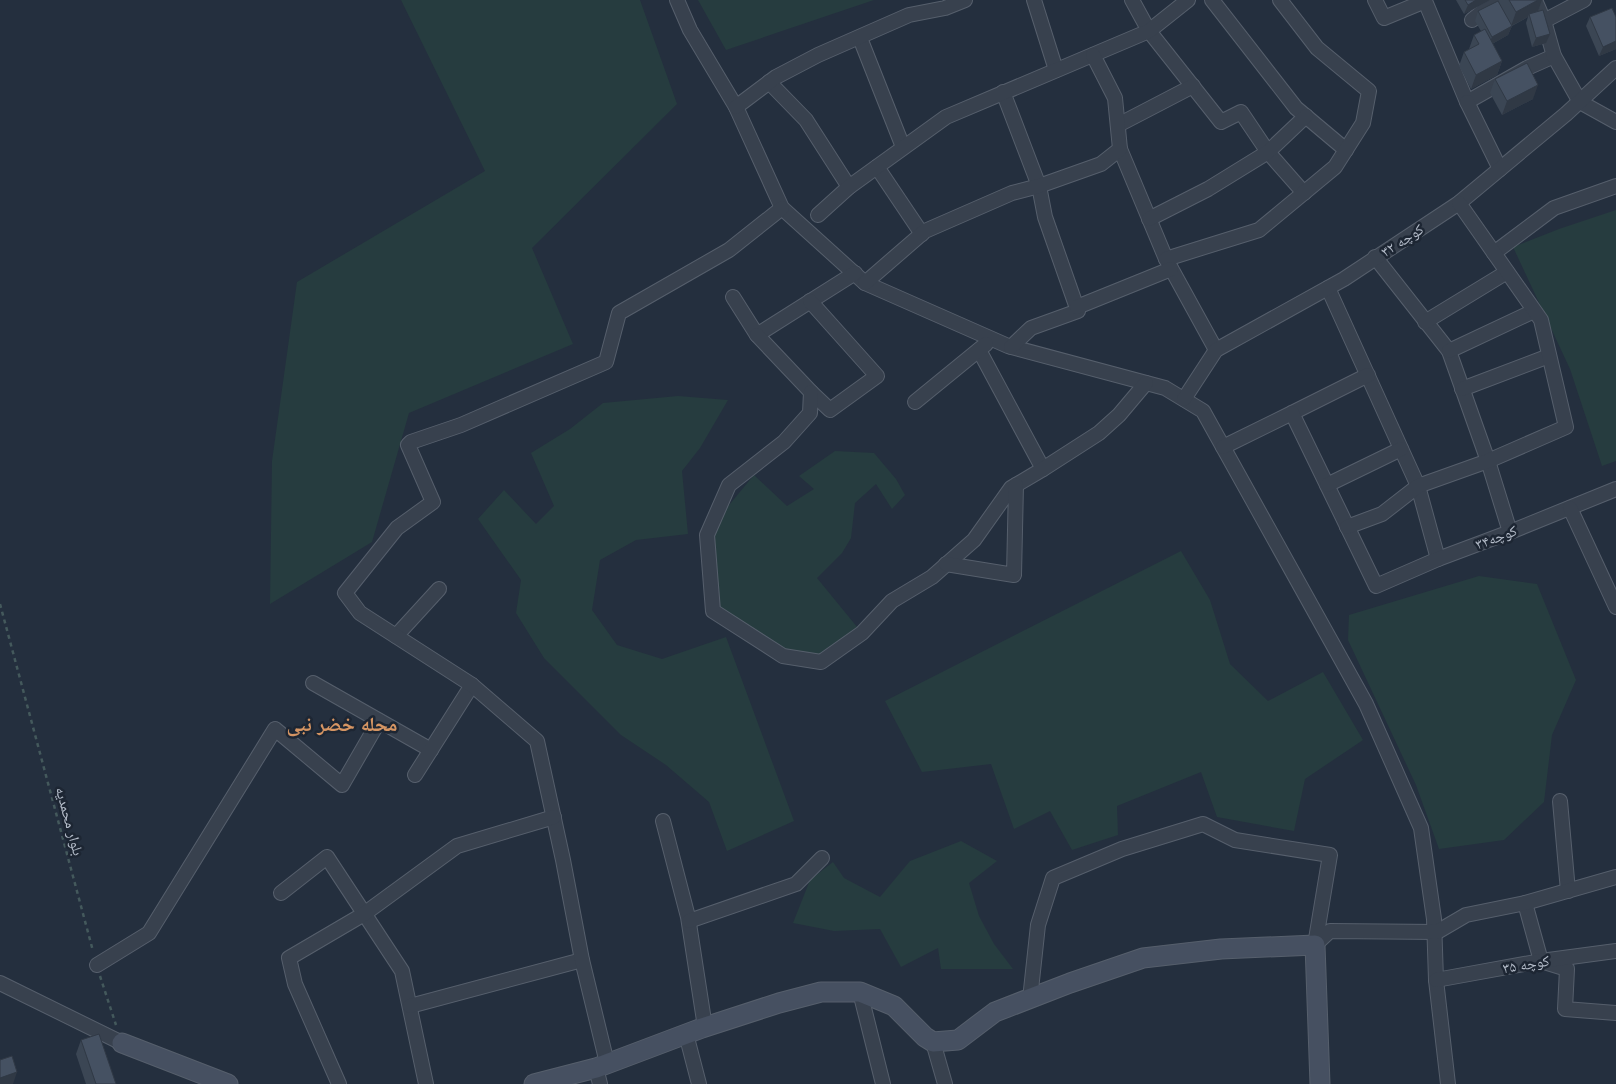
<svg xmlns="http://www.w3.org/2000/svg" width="1616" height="1084" font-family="Quicksand,'Noto Naskh Arabic',sans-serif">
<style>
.green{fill:#263c3f}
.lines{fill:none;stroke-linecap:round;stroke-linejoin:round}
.street-casing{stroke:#565f6c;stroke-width:16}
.secondary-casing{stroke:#565f6c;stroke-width:21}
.path{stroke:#44595c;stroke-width:2.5;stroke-dasharray:4 4;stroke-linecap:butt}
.street{stroke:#38414e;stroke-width:14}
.secondary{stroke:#465061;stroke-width:19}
.wall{fill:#3b4654}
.shaded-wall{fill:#303945}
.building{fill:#455162;stroke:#303945}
.labels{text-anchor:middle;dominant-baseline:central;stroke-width:5;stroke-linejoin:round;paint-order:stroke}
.street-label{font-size:15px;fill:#b4bcc9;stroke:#1d2633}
.district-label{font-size:20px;font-weight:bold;fill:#d59563;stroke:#1d2633}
</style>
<rect width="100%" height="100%" fill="#242f3e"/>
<g class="green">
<polygon points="401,0 640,0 677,104 532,248 573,344 409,413 372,542 270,604 272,461 297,282 485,171"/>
<polygon points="698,0 874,0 726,50"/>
<polygon points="1616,210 1616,461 1602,466 1570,369 1513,247 1559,229"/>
<polygon points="678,396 728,400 700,448 682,471 688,534 636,540 600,560 592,610 617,645 662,659 726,637 794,821 727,851 709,802 666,765 621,735 544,658 516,613 521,580 478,519 504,490 536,524 554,506 531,453 570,429 603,403"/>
<polygon points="835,451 874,453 896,479 905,495 892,509 876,484 855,503 851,538 842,553 817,578 862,633 821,662 783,656 713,611 710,528 754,475 787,506 814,489 799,476"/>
<polygon points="1181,551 1210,600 1230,664 1268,701 1323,672 1363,740 1305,779 1294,831 1217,817 1201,772 1117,806 1118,835 1072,850 1050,811 1014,829 991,764 922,772 885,701"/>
<polygon points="1479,576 1537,584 1576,680 1552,735 1544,802 1504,840 1439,849 1416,785 1348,640 1349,615"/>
<polygon points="961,841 997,861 969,883 979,916 994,944 1013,969 941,969 938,948 901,967 880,929 834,931 793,923 810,880 833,862 844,878 880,897 910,861"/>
</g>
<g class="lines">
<g class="street-casing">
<g id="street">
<polyline points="677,0 690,30 736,107 782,208 865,283 1008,346 1165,388 1203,411 1366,704 1421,828 1434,919 1436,980 1448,1084"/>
<polyline points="1034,0 1056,70"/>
<polyline points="1132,0 1149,31 1221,122 1241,112 1268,152 1304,193"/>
<polyline points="1212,0 1296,108 1346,150"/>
<polyline points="1375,0 1384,18 1425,1 1467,102 1527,68 1554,56"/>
<polyline points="1535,0 1544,21 1554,56 1580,102 1616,122"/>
<polyline points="1472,20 1497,0"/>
<polyline points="1544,21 1584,0"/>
<polyline points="860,38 903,147"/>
<polyline points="769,82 806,120 849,187"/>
<polyline points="1003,92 1039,186 1045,217 1078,311 1031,328 1011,347"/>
<polyline points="1467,102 1500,169"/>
<polyline points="736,107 776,77 818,55 909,15 945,8 965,0"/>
<polyline points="1118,125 1193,86"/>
<polyline points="1120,149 1166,259 1216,350"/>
<polyline points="877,167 922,234"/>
<polyline points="818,215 849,187 946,117 1149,31 1188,0"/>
<polyline points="1149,219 1208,189 1268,152 1306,116"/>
<polyline points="1494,253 1554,208 1616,186"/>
<polyline points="1375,257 1449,351 1488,461 1510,532"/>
<polyline points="1166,259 1259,230 1335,167 1363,123 1369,91 1317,48 1280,0"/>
<polyline points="865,283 925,231 1012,193 1039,186 1101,164 1120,149 1115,98 1093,55"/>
<polyline points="1328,288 1418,486 1438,559"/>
<polyline points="733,297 757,335 855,273"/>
<polyline points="1077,307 1171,269"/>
<polyline points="1425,322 1507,272"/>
<polyline points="757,335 811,392 830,410 877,376 810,301"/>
<polyline points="979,350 1043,469"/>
<polyline points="1449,351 1534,311"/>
<polyline points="1462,389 1549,356"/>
<polyline points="811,392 810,413 784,442 729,485 707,535 713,611 783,656 821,662 862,633 892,601 932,577 974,540 1011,488 1043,469 1099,433 1119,415 1146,383"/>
<polyline points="1184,399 1216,350 1344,279 1459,203 1566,114 1616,68"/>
<polyline points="915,402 986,344"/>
<polyline points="1292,413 1368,375"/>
<polyline points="1223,447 1292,413 1376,586 1438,559 1510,532 1616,489"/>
<polyline points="1327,485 1401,449"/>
<polyline points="1570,508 1616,607"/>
<polyline points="1347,527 1382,514 1418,486 1488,461 1566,427 1541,320 1459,203"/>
<polyline points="946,564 1014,575 1016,485"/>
<polyline points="396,636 439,589"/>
<polyline points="313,683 431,750"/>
<polyline points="415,775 472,685"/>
<polyline points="1560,801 1568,891"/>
<polyline points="663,821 688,917 705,1027"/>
<polyline points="281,893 327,857 402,971 426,1084"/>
<polyline points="1525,903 1541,961 1567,969 1565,1009 1616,1013"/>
<polyline points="689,921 796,884 822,858"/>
<polyline points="97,965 149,933 275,729 342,785 379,721"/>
<polyline points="1436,980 1541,961 1616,951"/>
<polyline points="0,983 122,1043"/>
<polyline points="860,992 883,1084"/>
<polyline points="1030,999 1038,925 1053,878 1122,849 1203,824 1235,840 1330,855 1315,945 1330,931 1437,932 1466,915 1525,903 1616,877"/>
<polyline points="410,1006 582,960"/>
<polyline points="686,1034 699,1084"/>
<polyline points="933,1042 945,1084"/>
<polyline points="607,1063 582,960 563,860 537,741 472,685 360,613 345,593 397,528 433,502 408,445 411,442 461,425 606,362 619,313 729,250 782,208"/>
<polyline points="596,1068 600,1084"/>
<polyline points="339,1084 295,984 289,958 364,914 457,846 554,817"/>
</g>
</g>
<g class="secondary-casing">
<g id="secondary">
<polyline points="122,1043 228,1084"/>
<polyline points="534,1084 596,1068 702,1028 779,1003 821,992 860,992 894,1006 925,1037 933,1042 958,1040 995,1012 1070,983 1143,958 1221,949 1315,945 1320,1084"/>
</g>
</g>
<g class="path">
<polyline points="0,604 93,951"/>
<polyline points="100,976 116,1025"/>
</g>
<use href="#street" class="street"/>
<use href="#secondary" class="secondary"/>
</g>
<g class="wall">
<polygon points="1456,0 1490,0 1464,14"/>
<polygon points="1499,0 1542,0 1538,11 1546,43 1532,47 1526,23 1528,17 1512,26 1508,35 1492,44 1502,61 1497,75 1471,89 1459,66 1464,52 1469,49 1474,35 1481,31 1475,21 1478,11 1499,2"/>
<polygon points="1590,17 1616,17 1616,49 1599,56 1586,26"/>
<polygon points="1495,79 1533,99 1502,115 1490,93"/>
<polygon points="81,1040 116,1084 86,1084 76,1054"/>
</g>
<g class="shaded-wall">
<polygon points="1476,0 1490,0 1464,14 1468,5"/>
<polygon points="1538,0 1542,0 1538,11 1529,14 1528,17 1511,26 1516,12"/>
<polygon points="1512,26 1508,35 1488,46 1492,37"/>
<polygon points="1550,34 1546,43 1532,47 1536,38"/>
<polygon points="1616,41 1616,49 1599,56 1603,47"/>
<polygon points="1502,61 1497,75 1471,89 1476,75"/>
<polygon points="1538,85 1533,99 1502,115 1507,101"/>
<polygon points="17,1072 13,1084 0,1084 0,1078"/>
</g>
<g class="building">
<polygon points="1465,0 1476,0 1468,5"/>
<polygon points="1509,0 1538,0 1516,12"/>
<polygon points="1498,1 1512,26 1492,37 1478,11"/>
<polygon points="1612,8 1616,17 1616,41 1603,47 1590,17"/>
<polygon points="1543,10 1550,34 1536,38 1529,14"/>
<polygon points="1485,29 1502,61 1476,75 1464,52 1479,44 1474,35"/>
<polygon points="1527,63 1538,85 1507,101 1495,79"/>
<polygon points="99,1034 116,1084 96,1084 81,1040"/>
<polygon points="12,1056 17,1072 0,1078 0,1060"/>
</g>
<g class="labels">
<g class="street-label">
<text transform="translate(1402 240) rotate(-33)">کوچه ۳۲</text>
<text transform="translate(1496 537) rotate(-21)">کوچه۳۴</text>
<text transform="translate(70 821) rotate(75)">بلوار محمدیه</text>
<text transform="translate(1526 964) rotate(-10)">کوچه ۳۵</text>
</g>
<g class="district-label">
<text x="342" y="723">محله خضر نبی</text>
</g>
</g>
</svg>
